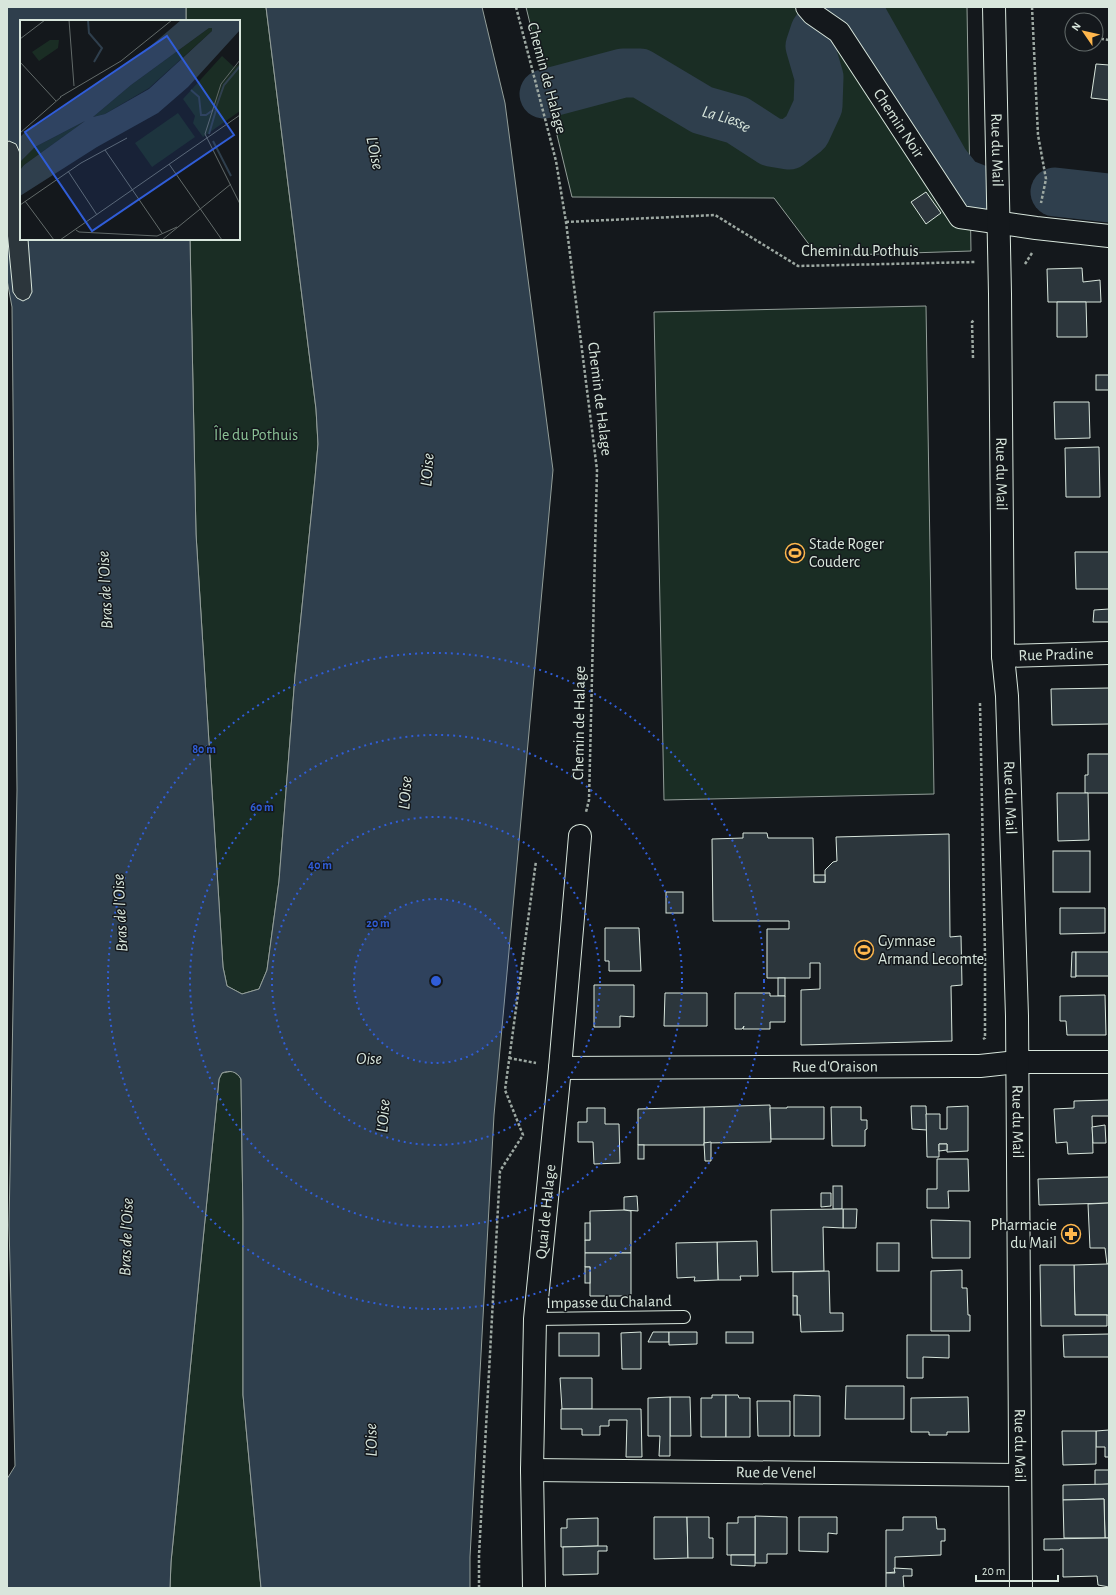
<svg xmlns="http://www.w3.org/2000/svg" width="1116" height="1595" font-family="'Alegreya Sans',sans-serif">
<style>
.green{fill:#1a2d24;stroke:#939e99}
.water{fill:#2f3f4d;stroke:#939e99}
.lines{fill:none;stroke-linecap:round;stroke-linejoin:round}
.river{stroke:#2f3f4d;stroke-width:49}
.building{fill:#2c363c;stroke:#d8e6dc}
.service-casing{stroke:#d8e6dc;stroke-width:14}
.minor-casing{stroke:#d8e6dc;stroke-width:24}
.primary-casing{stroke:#d8e6dc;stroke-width:24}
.path{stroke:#9da8a2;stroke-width:2.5;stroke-dasharray:3 2;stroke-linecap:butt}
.service{stroke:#14181c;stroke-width:12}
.minor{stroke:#14181c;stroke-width:22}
.primary{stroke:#14181c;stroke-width:22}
.ring{fill:none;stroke:#305dd8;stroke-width:2;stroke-dasharray:2 4}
.labels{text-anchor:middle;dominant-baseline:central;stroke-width:3;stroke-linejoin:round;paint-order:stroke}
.street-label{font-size:16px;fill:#d8e6dc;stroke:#14181c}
.park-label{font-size:16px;fill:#8ac095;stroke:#14181c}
.poi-label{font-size:16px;fill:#d8e6dc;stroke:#14181c;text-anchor:start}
.water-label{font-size:17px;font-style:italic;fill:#d8e6dc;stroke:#14181c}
.inset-river{fill:none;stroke:#2f3f4d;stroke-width:2}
.inset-road{fill:none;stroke:#626a69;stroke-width:1}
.view{fill:#305dd8;fill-opacity:0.15;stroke:#305dd8;stroke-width:2}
.inset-edge{fill:none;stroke:#d8e6dc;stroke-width:2}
.centre{fill:#305dd8;stroke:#14181c;stroke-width:2}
.ring-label{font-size:12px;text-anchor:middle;font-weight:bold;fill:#305dd8;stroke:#14181c;stroke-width:3;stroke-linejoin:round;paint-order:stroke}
</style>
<rect width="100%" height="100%" fill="#14181c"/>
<g class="green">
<polygon points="186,7 266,7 316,409 318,444 315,478 295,676 279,881 267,970 259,989 242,994 227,986 223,967 196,534 190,239 239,239 239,21 186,21"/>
<polygon points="526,7 967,7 971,251 849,255 814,251 774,198 572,197"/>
<polygon points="926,306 934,794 664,800 654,312"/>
<polygon points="233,1071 239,1076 241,1079 243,1220 243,1395 261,1588 170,1588 171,1562 219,1079 222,1073"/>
</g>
<path class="water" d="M7,7H186V21H21V239H190L196,534L223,967L227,986L242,994L259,989L267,970L279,881L295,676L315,478L318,444L316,409L266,7H482L505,103L553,470L494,1115L470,1557V1588H261L243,1395V1220L241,1079C237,1071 229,1070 222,1073L219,1079L171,1562L170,1588H7V1479L15,1466L9,1225L17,790L12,307L7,280Z"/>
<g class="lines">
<g class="river">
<polyline points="839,7 862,16 945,163 960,182 978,189"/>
<path id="s1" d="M544,94L623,73H640L702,110L737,120L771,142L789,145L806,132L818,106L819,77L810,46L815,31"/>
<polyline points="1055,192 1109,198"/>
</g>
</g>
<g class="building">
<polygon points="1096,64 1109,65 1109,100 1091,98"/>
<polygon points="9,141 16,144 20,153 21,239 28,239 32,292 29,298 23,301 17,298 13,292 7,231 7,142"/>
<polygon points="926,192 941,213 926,224 911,202"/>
<polygon points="1082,268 1083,282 1100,280 1101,302 1048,302 1047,269"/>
<polygon points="1057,302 1086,302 1087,337 1057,337"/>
<rect x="1096" y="375" width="13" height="15"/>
<polygon points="1054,402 1089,402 1090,438 1055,439"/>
<polygon points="1099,447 1100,497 1066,497 1065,448"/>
<polygon points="1075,552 1109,552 1109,589 1076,589"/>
<polygon points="1109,609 1109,622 1093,622 1094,610"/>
<polygon points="1109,688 1109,724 1052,725 1051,689"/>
<polygon points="1088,754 1109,754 1109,793 1085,793 1085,775 1088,775"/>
<polygon points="1057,793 1088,793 1089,840 1058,841"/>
<polygon points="743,833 767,833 768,838 813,838 814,882 825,882 825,870 833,862 837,861 836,837 949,834 950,937 961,936 962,985 951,986 952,1041 801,1045 801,990 820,989 820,963 810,963 810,978 767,978 767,929 789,929 789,921 713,921 712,839 743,838"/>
<rect x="1053" y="851" width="37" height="41"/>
<rect x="814" y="875" width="11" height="7"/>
<rect x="666" y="892" width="17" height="21"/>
<polygon points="1060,908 1105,908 1105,933 1060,934"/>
<polygon points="605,928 639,928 641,971 609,971 609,961 605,961"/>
<polygon points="1072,952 1076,952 1076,977 1071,977"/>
<rect x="1076" y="952" width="33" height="24"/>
<rect x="778" y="978" width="7" height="18"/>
<polygon points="594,985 634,985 634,1017 620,1016 620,1027 594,1027"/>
<polygon points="665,993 707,993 707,1026 664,1026"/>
<polygon points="735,993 770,993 770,996 785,996 785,1022 770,1022 770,1029 743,1029 744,1026 742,1029 735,1029"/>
<polygon points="1105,995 1106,1035 1067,1035 1066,1021 1060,1021 1060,996"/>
<polygon points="1109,1100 1109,1116 1092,1116 1093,1153 1068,1154 1067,1142 1056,1143 1054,1109 1074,1108 1074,1101"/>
<polygon points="770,1105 771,1142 704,1143 704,1107"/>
<polygon points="911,1106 926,1106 927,1130 912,1129"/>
<polygon points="968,1106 968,1151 947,1152 947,1144 939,1144 939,1157 927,1157 926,1114 940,1114 940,1129 947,1129 947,1107"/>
<polygon points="704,1107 704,1145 638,1145 638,1109"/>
<polygon points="787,1107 824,1107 824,1139 771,1139 770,1108 787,1108"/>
<polygon points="831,1107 861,1107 861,1120 867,1120 867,1129 865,1130 865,1146 832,1146"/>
<polygon points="587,1108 605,1108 605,1124 619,1124 620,1163 594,1164 593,1142 578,1142 578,1122 587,1122"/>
<polygon points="1105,1125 1106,1143 1093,1143 1092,1127"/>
<polygon points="711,1142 711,1161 705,1161 704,1143"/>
<polygon points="939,1144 947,1144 947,1150 939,1151"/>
<rect x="638" y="1145" width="6" height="14"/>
<polygon points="937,1159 968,1159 969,1191 948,1191 949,1208 927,1208 927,1189 937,1189"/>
<polygon points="1109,1177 1109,1203 1039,1205 1038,1179"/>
<rect x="833" y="1186" width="9" height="23"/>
<polygon points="821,1193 831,1193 831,1206 821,1207"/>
<polygon points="637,1196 638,1211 624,1210 624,1197"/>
<polygon points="1109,1203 1109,1264 1107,1264 1105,1248 1090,1248 1088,1204"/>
<polygon points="843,1209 857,1209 856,1228 843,1228"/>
<polygon points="843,1209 843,1228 823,1227 824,1271 772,1272 771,1210"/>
<polygon points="624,1210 631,1211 631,1253 585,1253 585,1240 590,1240 590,1211"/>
<polygon points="931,1220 970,1221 970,1258 932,1258"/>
<rect x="585" y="1223" width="5" height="17"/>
<polygon points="757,1241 758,1276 740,1276 741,1280 718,1280 717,1242"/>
<polygon points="717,1242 718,1280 694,1281 695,1277 677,1278 676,1243"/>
<rect x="877" y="1243" width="22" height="28"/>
<polygon points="585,1253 631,1253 631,1296 590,1296 590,1267 585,1267"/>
<polygon points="1107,1264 1109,1264 1109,1315 1075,1315 1074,1265"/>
<polygon points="1040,1265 1074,1265 1075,1315 1107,1315 1107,1326 1041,1326"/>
<rect x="585" y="1267" width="5" height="16"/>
<polygon points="962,1270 962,1288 967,1288 968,1315 970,1315 970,1331 931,1331 931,1271"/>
<polygon points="829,1271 830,1313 843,1313 843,1331 801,1332 800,1315 797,1315 797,1296 793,1296 793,1272"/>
<rect x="793" y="1296" width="4" height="19"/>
<polygon points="641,1332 641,1369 622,1369 621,1333"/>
<polygon points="653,1332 669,1332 669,1342 648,1342"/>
<polygon points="669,1332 697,1332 697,1344 669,1345"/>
<rect x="726" y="1332" width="27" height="11"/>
<rect x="559" y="1333" width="40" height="23"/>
<polygon points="1109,1334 1109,1357 1064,1357 1063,1335"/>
<polygon points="907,1335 949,1335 949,1358 923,1357 923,1378 907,1378"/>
<polygon points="560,1378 592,1378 592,1409 562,1409"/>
<polygon points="846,1386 904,1386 904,1419 845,1419"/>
<polygon points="712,1395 726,1395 726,1437 701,1437 701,1398 712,1398"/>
<polygon points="726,1395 738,1395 739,1398 750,1398 750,1437 726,1437"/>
<polygon points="794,1395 820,1396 820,1436 794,1436"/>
<polygon points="670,1397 690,1397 691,1436 670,1436"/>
<polygon points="670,1397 670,1456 659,1456 660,1436 648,1436 648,1398"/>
<polygon points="968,1397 969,1432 947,1432 947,1435 929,1435 929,1432 911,1432 911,1398"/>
<polygon points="757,1401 790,1401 790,1436 758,1436"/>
<polygon points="561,1409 641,1409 642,1457 626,1457 627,1420 609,1420 609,1426 600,1426 600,1435 582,1435 582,1429 561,1429"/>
<polygon points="1109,1430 1109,1457 1105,1457 1105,1447 1096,1447 1096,1431"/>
<polygon points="1062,1431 1096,1431 1096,1464 1063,1465"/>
<polygon points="1095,1470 1109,1470 1109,1484 1095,1485"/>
<polygon points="1109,1484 1109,1538 1105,1538 1104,1499 1063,1500 1063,1485"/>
<polygon points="1104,1499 1105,1538 1064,1538 1063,1500"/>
<polygon points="755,1516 787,1517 787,1554 767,1554 767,1563 755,1563"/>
<polygon points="654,1517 687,1517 688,1558 654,1559"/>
<polygon points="687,1517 709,1517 709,1538 713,1538 713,1558 688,1558"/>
<polygon points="738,1517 755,1517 755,1555 727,1555 727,1523 738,1523"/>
<polygon points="799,1517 837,1517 837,1534 828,1533 828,1552 799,1551"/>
<polygon points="903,1517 936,1517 937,1529 945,1529 945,1541 941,1541 941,1555 895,1557 895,1572 886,1573 886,1530 903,1530"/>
<polygon points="598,1518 598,1546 561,1547 561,1528 567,1528 567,1519"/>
<polygon points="1105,1538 1109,1538 1109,1587 1098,1585 1097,1576 1063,1577 1063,1549 1060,1549 1060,1550 1044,1550 1044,1539"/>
<polygon points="598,1546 607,1546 607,1551 598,1551 598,1574 563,1575 563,1547"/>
<polygon points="731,1555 755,1555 755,1566 731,1565"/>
<polygon points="894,1568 912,1569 912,1576 903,1576 904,1588 886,1588 886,1573 895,1573"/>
</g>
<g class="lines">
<g class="service-casing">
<polyline id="service" points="535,1319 684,1317"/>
</g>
<g class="minor-casing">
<g id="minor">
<path id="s2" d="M807,7L813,14L839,32L960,217L1036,228L1109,236"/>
<path id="s3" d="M1003,656L1109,653"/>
<path id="s4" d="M560,1068L954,1066H980L1017,1062H1109"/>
<path id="s5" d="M532,1470L1019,1475"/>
<path id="s6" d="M534,1588L532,1470L535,1319L560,1068L580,836"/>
</g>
</g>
<g class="primary-casing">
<g id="primary">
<path id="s7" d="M994,7L1000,294L1003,656L1007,696L1017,1016L1021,1588"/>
</g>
</g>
<g class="path">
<polyline points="516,7 556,161 566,222 597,470 589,800 586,812"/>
<polyline points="1032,7 1038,135 1046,179 1041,203"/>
<polyline points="1096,38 1109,40"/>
<polyline points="566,222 715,215 798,266 975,262"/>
<polyline points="1025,264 1032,253"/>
<polyline points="973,358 972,322 974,320"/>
<polyline points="980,703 985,955 985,1038 983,1039"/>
<polyline points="509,1058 536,1063"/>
<polyline points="479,1588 479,1555 500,1171 523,1135 505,1090 536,861"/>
</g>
<use href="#service" class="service"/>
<use href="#minor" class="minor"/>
<use href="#primary" class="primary"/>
</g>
<circle cx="436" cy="981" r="82" fill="#305dd8" fill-opacity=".12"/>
<g class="ring">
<circle cx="436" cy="981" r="82"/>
<circle cx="436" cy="981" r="164"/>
<circle cx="436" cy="981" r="246"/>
<circle cx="436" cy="981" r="328"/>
</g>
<defs>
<g id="stadium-ring" transform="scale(1)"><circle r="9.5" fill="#14181c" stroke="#ffb74d" stroke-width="1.5"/><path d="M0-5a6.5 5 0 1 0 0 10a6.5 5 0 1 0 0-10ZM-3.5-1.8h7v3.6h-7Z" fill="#ffb74d"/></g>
<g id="pharmacy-ring" transform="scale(1)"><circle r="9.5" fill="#14181c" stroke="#ffb74d" stroke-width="1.5"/><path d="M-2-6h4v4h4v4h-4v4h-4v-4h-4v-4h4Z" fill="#ffb74d"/></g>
</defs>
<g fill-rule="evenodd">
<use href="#stadium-ring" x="795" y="553"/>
<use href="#stadium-ring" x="864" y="950"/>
<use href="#pharmacy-ring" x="1071" y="1234"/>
</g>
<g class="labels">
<g class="street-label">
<text transform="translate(547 78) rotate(75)">Chemin de Halage</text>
<text stroke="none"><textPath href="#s2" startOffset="150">Chemin Noir</textPath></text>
<text stroke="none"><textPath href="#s7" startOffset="143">Rue du Mail</textPath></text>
<text x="860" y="251">Chemin du Pothuis</text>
<text transform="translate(600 399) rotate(83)">Chemin de Halage</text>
<text stroke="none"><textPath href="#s7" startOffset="467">Rue du Mail</textPath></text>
<text stroke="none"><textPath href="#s3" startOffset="53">Rue Pradine</textPath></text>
<text transform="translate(579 723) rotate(-89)">Chemin de Halage</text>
<text stroke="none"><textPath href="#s7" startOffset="791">Rue du Mail</textPath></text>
<text stroke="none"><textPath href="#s4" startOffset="275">Rue d'Oraison</textPath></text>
<text stroke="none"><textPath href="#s7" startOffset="1115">Rue du Mail</textPath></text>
<text stroke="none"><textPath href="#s6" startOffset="377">Quai de Halage</textPath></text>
<text transform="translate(609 1302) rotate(-1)">Impasse du Chaland</text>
<text stroke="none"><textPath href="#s7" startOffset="1439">Rue du Mail</textPath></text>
<text stroke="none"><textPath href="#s5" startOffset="244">Rue de Venel</textPath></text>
</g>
<g class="park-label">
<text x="256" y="435">Île du Pothuis</text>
</g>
<g class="poi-label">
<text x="809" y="544">Stade Roger<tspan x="809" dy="18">Couderc</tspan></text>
<text x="878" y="941">Gymnase<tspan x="878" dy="18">Armand Lecomte</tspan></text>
<text x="1057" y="1225" text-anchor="end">Pharmacie<tspan x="1057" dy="18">du Mail</tspan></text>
</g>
<g class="water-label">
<text stroke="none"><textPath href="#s1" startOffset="197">La Liesse</textPath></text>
<text transform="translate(375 153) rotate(78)">L'Oise</text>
<text transform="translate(427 470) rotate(-86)">L'Oise</text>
<text transform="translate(105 590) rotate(-93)">Bras de l'Oise</text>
<text transform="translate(405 793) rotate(-86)">L'Oise</text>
<text transform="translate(120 913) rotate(-93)">Bras de l'Oise</text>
<text x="369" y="1058">Oise</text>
<text transform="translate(383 1116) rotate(-86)">L'Oise</text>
<text transform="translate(126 1237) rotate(-88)">Bras de l'Oise</text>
<text transform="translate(371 1440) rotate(-91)">L'Oise</text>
</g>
</g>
<g transform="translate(20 20)">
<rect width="220" height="220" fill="#14181c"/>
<path d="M189,8H192V11L129,68L85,94L73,97L111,65ZM30,20H39L38,28L19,41L12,32ZM202,36L214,47L220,44V91L183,117L173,103L175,96L163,79ZM158,93L175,117L132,147L115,123ZM65,101L4,145L0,150V142L15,127Z" fill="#1a2d24"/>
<path d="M161,0H220V10L168,67L138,93L77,127L0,176V150L4,145L65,101L15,127L0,142V117L13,105H17L120,35ZM189,8H192V11L129,69L85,94L73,97L111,65Z" fill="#2f3f4d" fill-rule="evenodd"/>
<path class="inset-river" d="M68,0L69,13L82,28L74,42M171,70L179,77L181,95H186L193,90M195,90L204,65L220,46M189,114L196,90M193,121L211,156"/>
<path class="inset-road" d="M49,0L54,66M0,19L25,0M220,40L201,64L185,114L220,184M0,42L36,81M40,77L101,41L152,0M0,113L41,77M85,130L142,213M149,144L202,220M48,151L77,195M5,181L34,220M0,185L61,143L107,118M56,210L59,212L137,216L157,207M40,220L220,95M142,220L211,164"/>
<path class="view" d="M147,16L214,115L72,211L5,112Z"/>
<rect width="220" height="220" class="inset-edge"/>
</g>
<circle cx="436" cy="981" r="6" class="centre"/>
<g class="ring-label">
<text x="204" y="753">80 m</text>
<text x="262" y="811">60 m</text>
<text x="320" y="869">40 m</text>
<text x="378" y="927">20 m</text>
</g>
<rect width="1116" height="1595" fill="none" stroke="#d8e6dc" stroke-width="16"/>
<g transform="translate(1084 32) rotate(304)"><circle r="19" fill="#14181c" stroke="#626a69"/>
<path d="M0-3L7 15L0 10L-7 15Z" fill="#ffb74d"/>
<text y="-6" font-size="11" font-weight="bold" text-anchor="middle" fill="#d8e6dc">N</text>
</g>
<path d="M976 1575v6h82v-6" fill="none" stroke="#d8e6dc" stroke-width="2"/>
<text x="982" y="1575" font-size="12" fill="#d8e6dc" stroke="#14181c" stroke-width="3" paint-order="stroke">20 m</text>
</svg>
